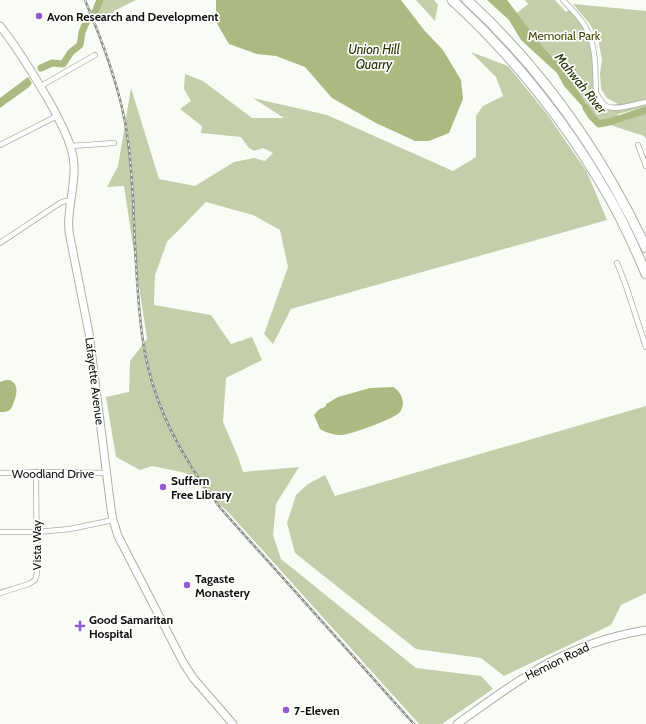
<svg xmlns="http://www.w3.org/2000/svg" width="646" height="724" font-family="Cabin,sans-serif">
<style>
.green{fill:#c4ceaa}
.water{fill:#aaba80}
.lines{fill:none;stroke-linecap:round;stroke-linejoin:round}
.river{stroke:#aaba80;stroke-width:7}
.street-casing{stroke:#adafa8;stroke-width:6}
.secondary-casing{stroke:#adafa8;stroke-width:9}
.primary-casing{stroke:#adafa8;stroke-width:9}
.highway-casing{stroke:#adafa8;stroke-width:11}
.street{stroke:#fff;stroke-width:4.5}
.secondary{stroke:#fff;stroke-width:7}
.primary{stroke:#fff;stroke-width:7}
.highway{stroke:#fff;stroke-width:9}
.rail-casing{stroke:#8c8e89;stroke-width:2.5}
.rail{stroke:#fff;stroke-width:1;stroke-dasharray:3;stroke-linecap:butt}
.poi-dot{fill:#8e5bd3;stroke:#fff;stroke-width:1.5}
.labels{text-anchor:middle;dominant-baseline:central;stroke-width:3.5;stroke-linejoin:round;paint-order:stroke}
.poi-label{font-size:12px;font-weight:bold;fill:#0e0e0c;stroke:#fff;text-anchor:start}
.park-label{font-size:12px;fill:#3b4802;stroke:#fff}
.street-label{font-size:12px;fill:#0e0e0c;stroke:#fff}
.water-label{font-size:13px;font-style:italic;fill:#273003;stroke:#fff}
</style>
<rect width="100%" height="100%" fill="#f9fcf4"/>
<g class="green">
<polygon points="100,0 136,0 114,11 111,17 97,14"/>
<polygon points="416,0 434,0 438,4 435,21"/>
<polygon points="525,0 555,0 566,12 571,9 590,35 596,93 605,105 618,107 618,104 607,98 601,89 600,73 602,60 598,38 589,23 573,4 646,11 646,107 618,114 617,119 609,122 599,124 591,116 584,100 566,72 544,48 517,13 528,4"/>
<polygon points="471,52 508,66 547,114 587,172 607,220 291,309 273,344 264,334 288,267 280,230 253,215 206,202 167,242 155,275 154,305 211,315 231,344 252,337 262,360 226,378 223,422 238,457 243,472 299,467 276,504 273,535 281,559 416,668 481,676 493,689 442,724 419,724 229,513 186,473 152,466 140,470 116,457 106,397 129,392 130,361 147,339 124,186 107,187 118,166 131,88 159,179 195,186 234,162 254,158 265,161 273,153 263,148 254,151 248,147 241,137 201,133 202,126 180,109 191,101 184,89 185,74 203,81 252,118 284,118 253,98 327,115 453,171 476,157 476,116 483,106 503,96 496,77"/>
<polygon points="646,113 646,140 644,136 610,125 623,119"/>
<polygon points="646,406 646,593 621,605 611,625 504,676 481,658 416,649 295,553 287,523 296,495 308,484 325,475 335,496"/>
</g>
<g class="water">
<polygon points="216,0 401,0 424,30 443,50 461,80 463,99 449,133 429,141 415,141 376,123 332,98 305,67 276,56 257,54 229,44 216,22"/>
<polygon points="487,0 507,0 544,48 566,72 584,100 591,116 564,86 557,73 521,40 509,20"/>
<polygon points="28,77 32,83 29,87 0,108 0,98"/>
<path d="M6,380H10C13,382 16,384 16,388C18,392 13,407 10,410C7,412 3,412 0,412V382Z"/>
<path d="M393,387C402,392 407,405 399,413C393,419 350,435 341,435C334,435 327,433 320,429L314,415C317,412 319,408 323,408L326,406V404L338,397L370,388Z"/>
</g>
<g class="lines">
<g class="river">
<polyline points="41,68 52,63 63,64 71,52 80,45 82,32 88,18 95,12 100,0"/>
<polyline points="586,108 591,116 599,124 609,122 646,110"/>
</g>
<g class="street-casing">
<g id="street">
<path d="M563,0C570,8 579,16 585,26C597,46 595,71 596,93C599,98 601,103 606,106C615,111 635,104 646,102"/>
<polyline points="41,86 95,55"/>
<polyline points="0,145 57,116"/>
<polyline points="638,145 646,166"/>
<polyline points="71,146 114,143"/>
<polyline points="0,243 60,203 65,201 71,201"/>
<polyline points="617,263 625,283 646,347"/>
<polyline points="0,473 50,472 107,473"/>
<polyline points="0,532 37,532 70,529 113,520"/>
<polyline points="0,593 29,584 35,580 37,574 36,472"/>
</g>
</g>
<g class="secondary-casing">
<path id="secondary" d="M457,724C485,704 513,683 543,666C575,648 610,636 646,630"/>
</g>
<g class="primary-casing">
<path id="primary" d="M0,26C20,51 37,80 53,108C62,126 73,145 74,165C75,183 70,199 69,217C68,222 69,227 69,232L89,333L111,509L113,520L118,536L184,664L194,679L233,724"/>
</g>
<g class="highway-casing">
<g id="highway">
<path d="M452,0C514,57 567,123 609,197C623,221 635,248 646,274"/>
<path d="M467,0C543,70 602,154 646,248"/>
</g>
</g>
<use href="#street" class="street"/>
<use href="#secondary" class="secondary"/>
<use href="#primary" class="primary"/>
<use href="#highway" class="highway"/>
<g class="rail-casing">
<path id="rail" d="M85,0C101,38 116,77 124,117C130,144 131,171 133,198C135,243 136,289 142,334C150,401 181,458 222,510L414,724"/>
</g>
<use href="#rail" class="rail"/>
</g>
<g class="poi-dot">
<circle cx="39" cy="16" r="4"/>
<circle cx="163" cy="487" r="4"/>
<circle cx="187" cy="585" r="4"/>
<path d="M78 620h4v4h4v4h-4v4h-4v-4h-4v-4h4z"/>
<circle cx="286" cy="710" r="4"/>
</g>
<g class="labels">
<g class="poi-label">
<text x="47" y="16">Avon Research and Development</text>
<text x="171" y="480">Suffern<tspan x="171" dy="14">Free Library</tspan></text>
<text x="195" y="578">Tagaste<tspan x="195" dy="14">Monastery</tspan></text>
<text x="89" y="619">Good Samaritan<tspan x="89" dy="14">Hospital</tspan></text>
<text x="294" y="710">7-Eleven</text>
</g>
<g class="park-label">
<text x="564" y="35">Memorial Park</text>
</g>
<g class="street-label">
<text transform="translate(95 381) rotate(83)">Lafayette Avenue</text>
<text x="53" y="473">Woodland Drive</text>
<text transform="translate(36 545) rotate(-90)">Vista Way</text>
<text transform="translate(557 661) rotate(-26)">Hemion Road</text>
</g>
<g class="water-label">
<text x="374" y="49">Union Hill<tspan x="374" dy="15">Quarry</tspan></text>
<text transform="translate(581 83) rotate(51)">Mahwah River</text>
</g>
</g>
</svg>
